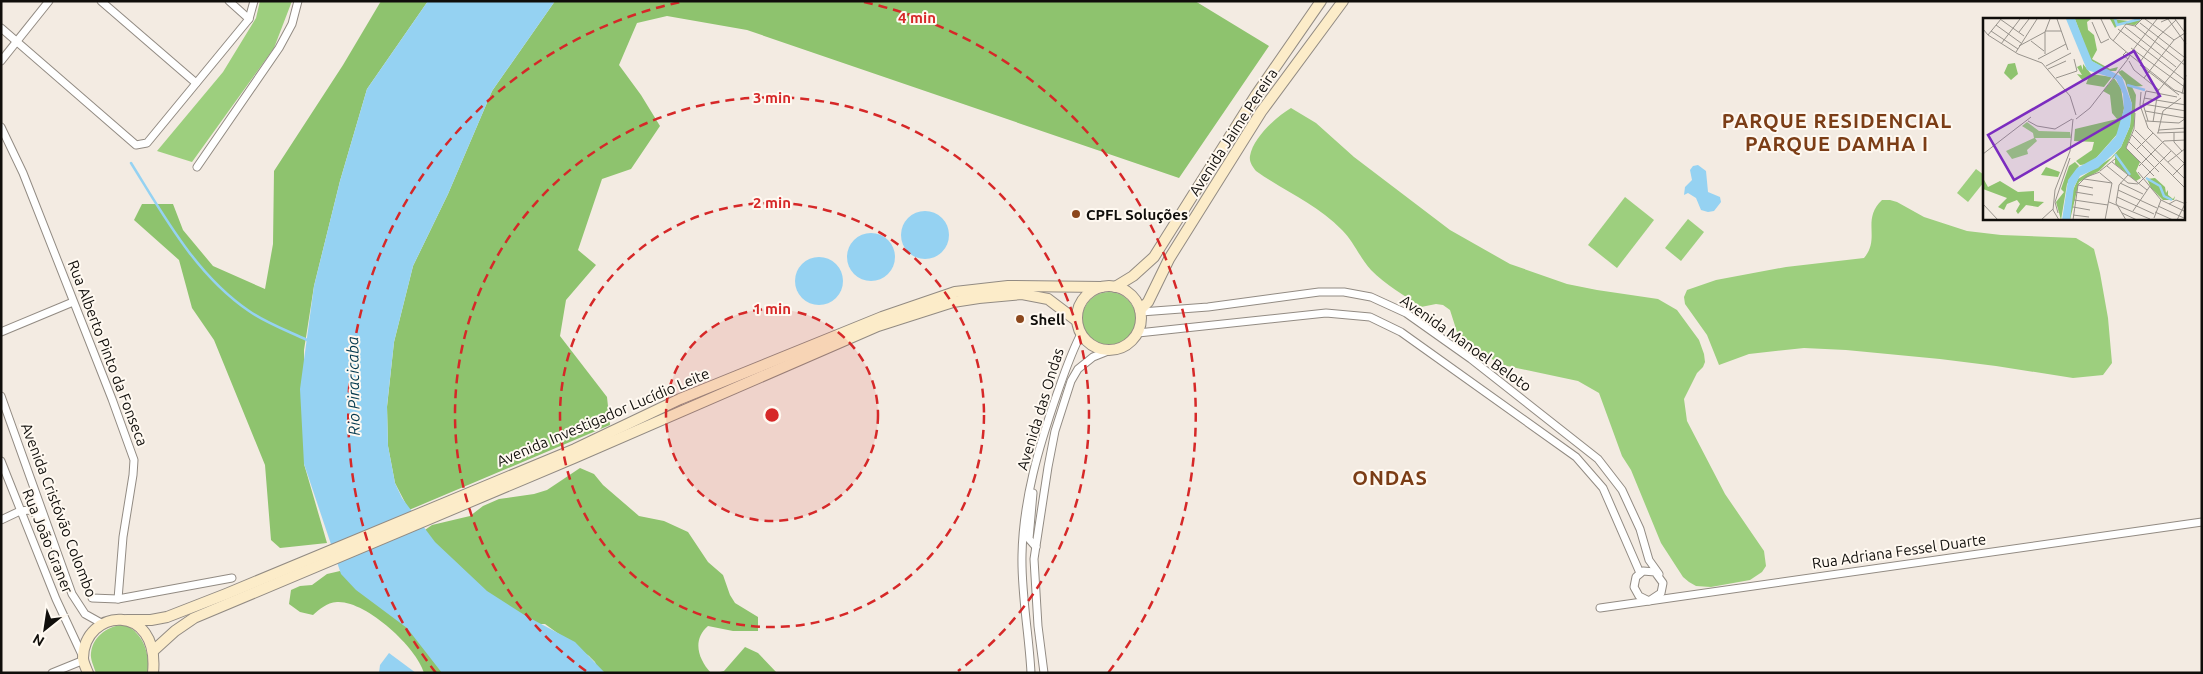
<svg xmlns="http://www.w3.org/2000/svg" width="2203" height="674" font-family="Ubuntu,sans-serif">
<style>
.green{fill:#9dcf7e}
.forest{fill:#8ec36e}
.water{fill:#95d2f2}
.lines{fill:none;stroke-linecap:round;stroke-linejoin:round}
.stream{stroke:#95d2f2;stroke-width:2.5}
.street-casing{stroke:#928b83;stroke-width:9}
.secondary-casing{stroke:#928b83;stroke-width:12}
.street{stroke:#fff;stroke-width:7}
.secondary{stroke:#fcecc9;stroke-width:10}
.ring{fill:none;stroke:#d62828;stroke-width:2.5;stroke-dasharray:9 6}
.poi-dot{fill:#8c471c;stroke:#fff9f1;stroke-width:2}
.labels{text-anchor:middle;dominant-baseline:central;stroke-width:4;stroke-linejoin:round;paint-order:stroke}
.street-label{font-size:15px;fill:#100e0b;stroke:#fff9f1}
.poi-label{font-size:15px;font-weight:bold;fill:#100e0b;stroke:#fff9f1;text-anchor:start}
.water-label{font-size:16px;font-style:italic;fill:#03394e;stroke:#fff9f1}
.district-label{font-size:20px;font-weight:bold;letter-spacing:1px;fill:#7b3d16;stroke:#fff9f1}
.inset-river{fill:none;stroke:#95d2f2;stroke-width:2.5}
.inset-road{fill:none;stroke:#98938c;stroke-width:1}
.view{fill:#7b2cbf;fill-opacity:0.15;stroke:#7b2cbf;stroke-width:2.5}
.inset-edge{fill:none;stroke:#100e0b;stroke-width:2.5}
.centre{fill:#d62828;stroke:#fff9f1;stroke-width:2.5}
.ring-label{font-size:15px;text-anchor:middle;font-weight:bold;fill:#d62828;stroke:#fff9f1;stroke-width:4;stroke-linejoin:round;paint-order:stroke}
</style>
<rect width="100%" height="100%" fill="#f3ebe2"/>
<g class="green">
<polygon points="260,1 292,1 274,48 192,162 157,151 223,72 256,18"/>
<path d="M1291,108L1316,123L1354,157L1450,230L1510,264L1567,284L1597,290L1658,299L1677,310L1699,340L1704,354L1705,362L1703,367L1697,373L1684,399L1687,421L1725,494L1764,551L1766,566L1762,572L1750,580L1711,587L1696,586L1689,582L1683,577L1661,543L1631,470L1622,456L1599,393L1578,381L1507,366L1495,361L1467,343L1462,338L1457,332L1450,310L1443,305L1436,304L1421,307C1404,295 1386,285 1371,270C1360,258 1354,242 1342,230C1317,204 1284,191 1256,171C1253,167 1249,162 1250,156C1253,138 1276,117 1291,108Z"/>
<polygon points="1976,169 1984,175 1984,182 1968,202 1957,193"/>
<polygon points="1625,197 1654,220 1617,268 1588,245"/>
<path d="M1882,200H1890L1897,202L1924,217L1967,231L2001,235L2076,238L2088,245L2094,249L2100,273L2108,318L2112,363L2103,375L2073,378L1996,366L1940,359L1846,350L1804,348L1749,354L1719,365L1707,335L1685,304L1684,297L1687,290L1716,280L1786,267L1864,258C1881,238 1861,220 1882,200Z"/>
<polygon points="1688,219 1704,232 1681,261 1665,248"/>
<circle cx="1109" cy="319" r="27"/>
<path d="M125,624C145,636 148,651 149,673H96C94,667 90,659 91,653C93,635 109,626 125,624Z"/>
</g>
<g class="forest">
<polygon points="381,1 428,1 367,89 340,181 314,286 304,350 304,464 327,543 280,548 271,540 265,465 214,340 192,308 179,260 134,220 142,204 173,204 183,230 213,266 265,289 273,244 274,171 343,65"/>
<polygon points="555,1 1195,1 1269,46 1179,178 747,30 667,16 637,23 619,65 641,95 660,126 631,169 602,179 578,250 596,265 566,300 560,336 607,397 610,425 409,510 395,483 388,446 387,407 394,342 413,266 448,194 492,91"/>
<path d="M580,468L594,474L603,485L639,516L664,521L688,532L708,562L723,575L730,595L735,603L758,617V631H733L708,626C692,640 698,659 711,673H599L595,662L589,656L545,624H537L502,608L422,532L432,525L470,516L483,506L499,499L534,494L547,490Z"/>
<path d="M340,571L466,673H424C417,647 365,600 337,602C326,603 320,609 313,615L300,612L289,604L291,590L300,586L312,585L327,574Z"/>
<polygon points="745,647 758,653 777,673 716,673 724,671"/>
</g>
<g class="water">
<polygon points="428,1 555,1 492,91 448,194 413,266 394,342 387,406 388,446 395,483 402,498 435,542 487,591 526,616 575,642 605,673 442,673 407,628 356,590 341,574 304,464 300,389 314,286 340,181 367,89"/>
<polygon points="1698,165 1706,171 1708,192 1720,197 1721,202 1714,211 1708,212 1701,210 1696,198 1688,193 1684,195 1685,187 1692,180 1690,170 1693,166"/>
<circle cx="925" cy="235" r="24"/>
<circle cx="871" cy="257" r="24"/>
<circle cx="819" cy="281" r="24"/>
<polygon points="389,653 416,673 379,673 380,665"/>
</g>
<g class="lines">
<path class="stream" d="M131,163C164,216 196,275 249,311C266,323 288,331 307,340"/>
<g class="street-casing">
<g id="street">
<polyline points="101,1 196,83"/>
<polyline points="229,1 249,19"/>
<polyline points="1,28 136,145 147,143 249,19 254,1"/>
<polyline points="1,61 49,1"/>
<polyline points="1,127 23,173 112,399 134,460 133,475 123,537 118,599"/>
<polyline points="197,167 279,48 292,24 298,1"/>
<polyline points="1141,312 1208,307 1319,292 1344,292 1371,297 1406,313 1471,359 1598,459 1622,490 1640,529 1649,560 1659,574"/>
<polyline points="1,332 73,302"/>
<polyline points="1138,333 1326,313 1370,317 1401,332 1576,457 1603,488 1640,573"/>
<polyline points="1,396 72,594 85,614 103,624"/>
<polyline points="1,461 56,599 83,657"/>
<polyline points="1033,493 1029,539 1036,547"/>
<polyline points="1,520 20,511 30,510 37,515 50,538"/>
<polygon points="1643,571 1655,572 1663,583 1661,593 1649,601 1639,596 1634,587 1636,577"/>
<polyline points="92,598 118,599 232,578"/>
<polyline points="1600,608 2202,522"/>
<polyline points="52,673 84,660"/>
<path d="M1031,673C1029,633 1021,594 1022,555C1023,500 1039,446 1057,394C1064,374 1071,353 1081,334"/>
<polyline points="1044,673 1038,626 1034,559 1048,467 1055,431 1071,381 1078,369 1093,357 1108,351"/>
</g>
</g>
<g class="secondary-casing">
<g id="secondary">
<circle cx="1109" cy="318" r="32"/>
<polyline points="1115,287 1133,276 1154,257 1256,95 1321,1"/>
<polyline points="1140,310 1148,302 1169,259 1261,112 1343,1"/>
<polyline points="127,620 151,620 167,617 226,594 575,449 680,399 882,317 955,292 1008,286 1102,287"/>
<polyline points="153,651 175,631 194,618 574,458 878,326 953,302 979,298 1022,294 1048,299 1077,321"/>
<path d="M88,673C86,668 83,662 83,658C84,608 160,601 153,673"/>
</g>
</g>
<use href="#street" class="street"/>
<use href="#secondary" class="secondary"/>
</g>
<circle cx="772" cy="415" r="106" fill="#d62828" fill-opacity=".12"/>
<g class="ring">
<circle cx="772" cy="415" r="106"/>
<circle cx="772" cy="415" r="212"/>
<path d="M586 671A317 317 0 1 1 958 671"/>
<path d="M436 673A423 423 0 0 1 680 2M864 2A423 423 0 0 1 1108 673"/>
</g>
<g class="poi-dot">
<circle cx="1076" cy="214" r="5"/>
<circle cx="1020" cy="319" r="5"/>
</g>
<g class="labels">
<g class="street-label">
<text transform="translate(1233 132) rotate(-57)">Avenida Jaime Pereira</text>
<text transform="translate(1466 343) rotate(35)">Avenida Manoel Beloto</text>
<text transform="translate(108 353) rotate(69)">Rua Alberto Pinto da Fonseca</text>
<text transform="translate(1040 409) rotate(-73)">Avenida das Ondas</text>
<text transform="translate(603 417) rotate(-23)">Avenida Investigador Lucídio Leite</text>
<text transform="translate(59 510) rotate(69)">Avenida Cristóvão Colombo</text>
<text transform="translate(48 541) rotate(68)">Rua João Graner</text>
<text transform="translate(1899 551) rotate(-8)">Rua Adriana Fessel Duarte</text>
</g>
<g class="poi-label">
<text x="1086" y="214">CPFL Soluções</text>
<text x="1030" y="319">Shell</text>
</g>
<g class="water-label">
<text transform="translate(353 386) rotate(-91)">Rio Piracicaba</text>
</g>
<g class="district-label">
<text x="1837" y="120">PARQUE RESIDENCIAL<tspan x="1837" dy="23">PARQUE DAMHA I</tspan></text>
<text x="1390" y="477">ONDAS</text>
</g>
</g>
<g transform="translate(1983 18)">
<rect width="202" height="202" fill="#f3ebe2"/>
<path d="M44,104L56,113L87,114L88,120H52L54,123L44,132L45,136L29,141L23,133L51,120L50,115L39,108Z" fill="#9dcf7e"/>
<path d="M92,1H108L104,4L105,12L111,17L114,32L109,41L127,51L135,49L133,53H126L107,42ZM127,1L146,3L158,2L152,7L136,6L132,10ZM32,45L35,56L28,62L21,55L25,46ZM100,46L108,56L129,59L121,69L103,66L105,61L100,63L94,56L99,57L94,49L98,47L100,52ZM139,52L160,68L149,69L153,77L151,108L143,130L157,144L153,153L158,160L153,163L132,146V137L116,153L96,164L87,202V179L95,161L128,140L138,129L147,108L149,86L142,63L135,54ZM131,60L138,70L141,90L136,114L114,139L106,146L97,147L93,143L109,132L111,124L91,123L92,111L134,101L129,95L127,77L120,73ZM92,144L96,148L84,166L78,202L73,184L81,174L78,171L86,148ZM63,149L77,154L75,159L58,157ZM0,160L5,169L17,163L35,174L51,173V183L61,184L55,189L43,187L35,196L33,193L37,186L34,182L24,186L21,192L15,189L24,180L0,171ZM172,160L182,169L183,175L185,172V177L190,181L192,178L191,182H180L168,170L164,161Z" fill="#8ec36e"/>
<path d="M83,1H92L109,43L139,59L149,86L147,108L138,129L115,150L97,158L91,169L87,202H79L85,162L94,150L114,139L133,118L141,91L140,76L133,61L104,52Z" fill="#95d2f2"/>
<path class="inset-river" d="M132,1L134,7L157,1M144,67L162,72M132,136L147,157M163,160L177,168L181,178L189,182"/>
<path class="inset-road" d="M17,1L41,18M74,1L85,32M118,1L127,20L147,37L145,41L140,37L143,34M162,1L191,22M192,1L203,16M109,4L118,25L126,21M178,4L185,1L203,26M157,5L201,39M13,7L38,25M152,8L203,48M142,9L193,49M0,11L5,17L35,36L59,45L87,78L93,97M135,11L203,63M8,13L35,31M62,13H78M36,14L46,1M5,17L18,1M48,23L61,33M130,23L143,6L152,8L159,1M18,26L37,1M36,28L62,14L67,1M148,30L203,70M33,34L54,1M62,36V14M146,37L174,1M147,37L191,72L203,76M55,41L83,26M146,43L151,52L176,72M157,44L176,18L193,2M157,47L196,77M63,48L88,35M65,51L83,43M73,60L94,53L91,41M161,60L191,22L202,15M158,74L157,87L165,110L203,147M199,76L203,57M161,80L203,87M160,86L203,93M162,93L202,100M152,95L151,111L143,130L171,158M93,101L107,90L145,41M45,103L54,108L72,111L89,101M163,103L196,105L203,100M165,103L160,86L163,73L194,79M170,104L175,73L203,39M152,112L203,162M176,112L203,110M174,115L203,114M175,115L180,93L198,80M191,115V124L199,133M149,117L203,171M146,124L176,154M154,131L170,115M0,136L48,99M129,144L164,172M185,144L203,130M124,148L145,165L155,166M156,148L181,123L203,122M117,153L132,141M155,154L178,182L203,194M117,155L129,165L122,202M189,158L203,144M101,161L129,165M137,165L160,176M155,166L188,133M95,167L110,170M135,172L174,190M92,174L110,177M134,179L171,196M91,182L125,187M126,184L167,201M0,186L15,202M186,186L193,182L203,186M175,188L203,201M90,189L107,192M150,193L167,168M172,194L190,202M75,195L72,184L87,140M139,195L154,202M90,197L106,199M171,200L178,182M58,202L70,191M76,202L70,192L72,172L87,133L90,101M90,202L95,167L103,159L117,154M143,202L133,185L136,167L145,157M194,202L203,184"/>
<path class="view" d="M151,33L177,78L31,162L5,117Z"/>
<rect width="202" height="202" class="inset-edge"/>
</g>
<circle cx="772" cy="415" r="8" class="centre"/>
<g class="ring-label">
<text x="917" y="23">4 min</text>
<text x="772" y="103">3 min</text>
<text x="772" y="208">2 min</text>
<text x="772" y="314">1 min</text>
</g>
<rect width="2203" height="674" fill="none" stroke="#100e0b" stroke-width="5"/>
<g transform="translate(45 629) rotate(210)" stroke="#fff9f1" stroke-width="4" paint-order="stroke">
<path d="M0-4L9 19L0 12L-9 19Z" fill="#100e0b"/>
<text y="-8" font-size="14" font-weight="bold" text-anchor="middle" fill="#100e0b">N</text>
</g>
</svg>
